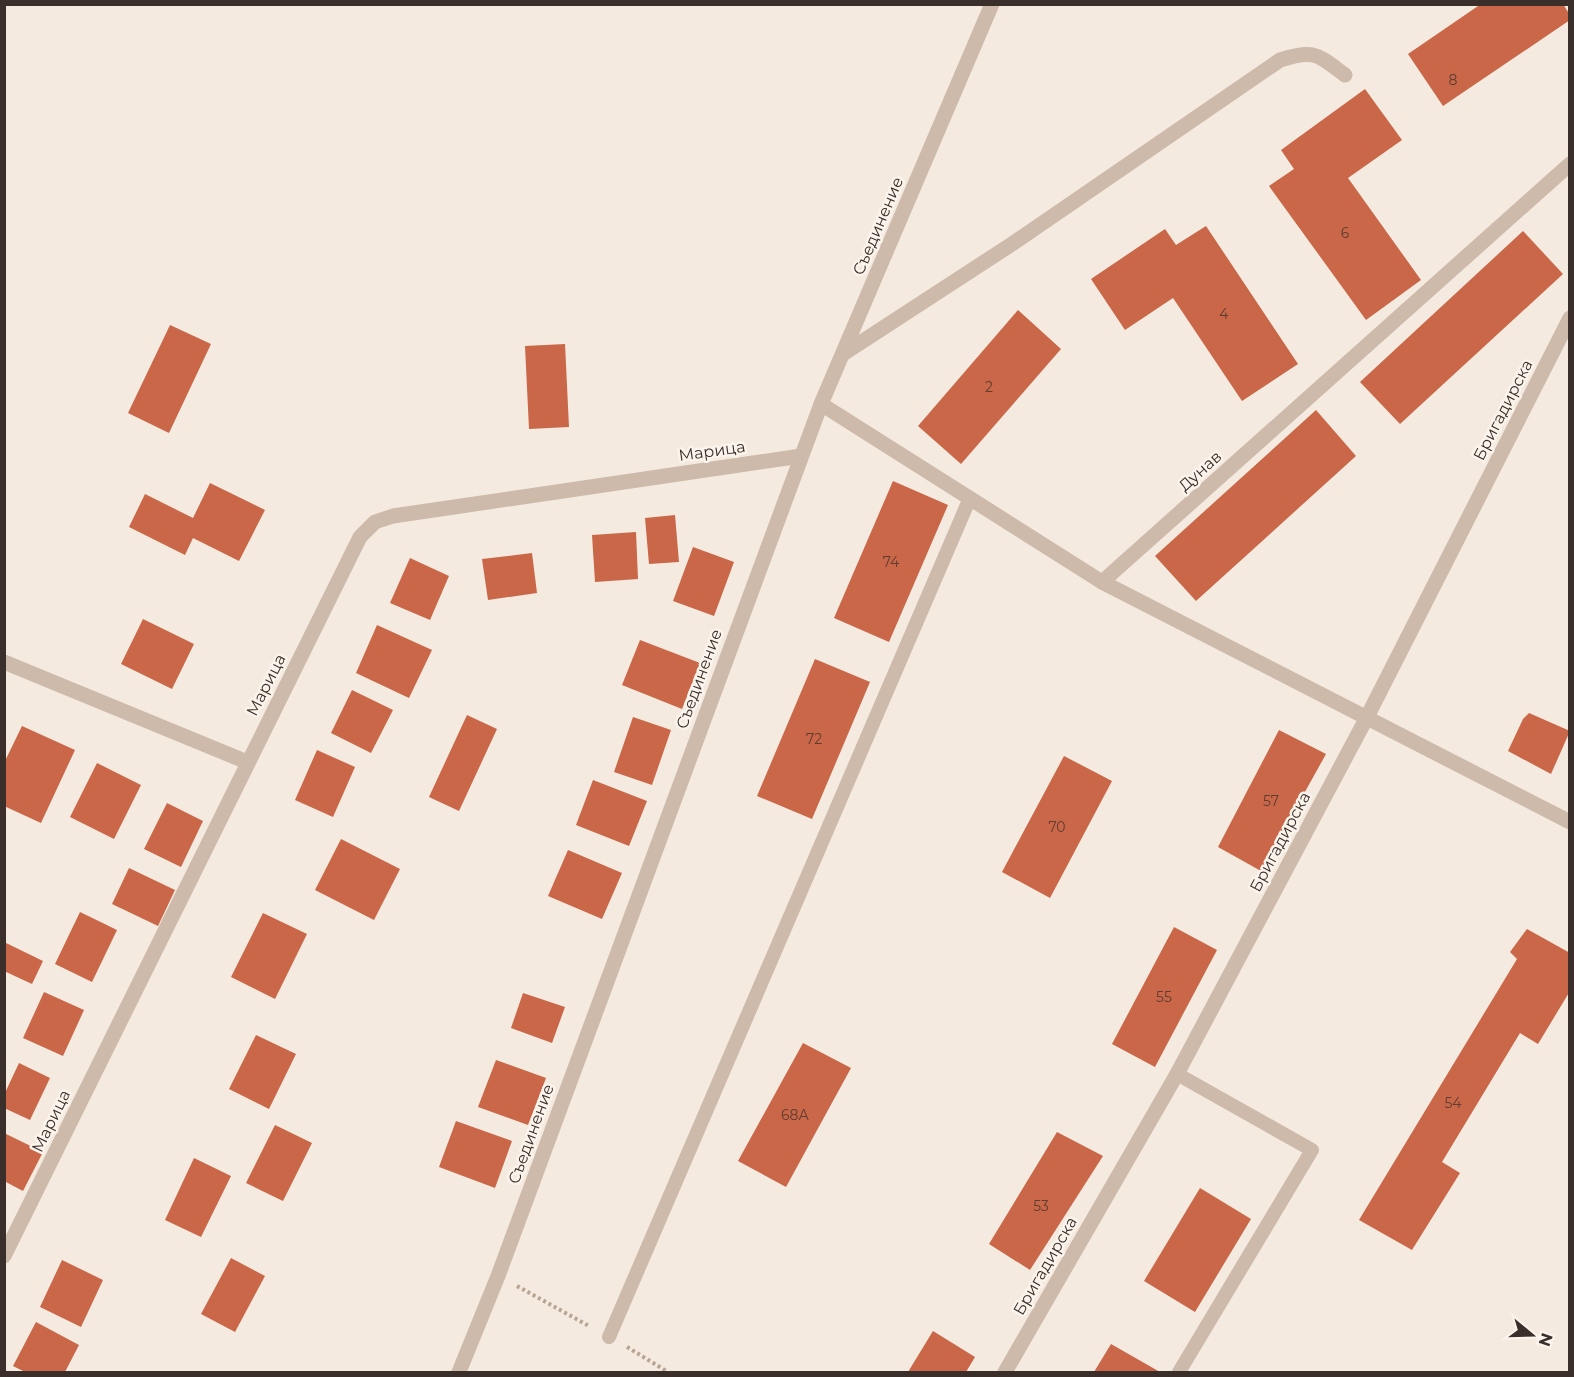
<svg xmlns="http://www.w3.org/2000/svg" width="1574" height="1377" font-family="Montserrat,sans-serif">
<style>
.building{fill:#c96748}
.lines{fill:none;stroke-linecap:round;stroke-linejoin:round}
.path{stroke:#b9a494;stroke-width:4;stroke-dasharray:3 3;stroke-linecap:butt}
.service{stroke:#cdbaaa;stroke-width:14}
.minor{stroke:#cdbaaa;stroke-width:15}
.tertiary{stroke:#cdbaaa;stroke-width:15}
.labels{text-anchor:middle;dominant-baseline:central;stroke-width:5;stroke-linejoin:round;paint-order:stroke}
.number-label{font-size:14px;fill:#5e3d32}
.street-label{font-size:16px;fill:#3a2f2a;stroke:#fbf4ec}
</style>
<rect width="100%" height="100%" fill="#f4eadf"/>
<g class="building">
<polygon points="1481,4 1563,4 1570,15 1570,20 1443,106 1408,54"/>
<polygon points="1365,89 1402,140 1348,178 1421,280 1366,320 1269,186 1294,169 1281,150"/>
<polygon points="1206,226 1298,364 1242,401 1173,298 1125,330 1091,279 1165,229 1176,245"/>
<polygon points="1523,231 1563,274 1400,424 1360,382"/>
<polygon points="1018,310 1061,349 961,464 918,426"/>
<polygon points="170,325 211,344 169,433 128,413"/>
<polygon points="565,344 569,427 529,429 525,346"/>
<polygon points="1316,410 1356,456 1196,601 1155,556"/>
<polygon points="893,481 948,505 889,642 834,618"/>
<polygon points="210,483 265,510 239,561 193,538 185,555 129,527 145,494 193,518"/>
<polygon points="675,515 679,562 649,564 645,518"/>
<polygon points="636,532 638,579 595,582 592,535"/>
<polygon points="693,547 734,562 714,616 673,601"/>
<polygon points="532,553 537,593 488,600 482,559"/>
<polygon points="410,558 449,576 430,620 390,603"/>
<polygon points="143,619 194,644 172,689 121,664"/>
<polygon points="377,625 432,650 409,698 356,673"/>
<polygon points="640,640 700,663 682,709 622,685"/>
<polygon points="815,659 870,682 812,819 757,796"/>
<polygon points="352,690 393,710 371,753 331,733"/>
<polygon points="1529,713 1570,731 1551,774 1508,751 1523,719"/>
<polygon points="467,715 497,729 459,811 429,797"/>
<polygon points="633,717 671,730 652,785 614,772"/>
<polygon points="22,726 75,750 41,823 4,806 4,763"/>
<polygon points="1279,730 1326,754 1261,871 1218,847"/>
<polygon points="317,750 355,767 333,817 295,800"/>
<polygon points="1064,756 1112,781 1050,898 1002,872"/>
<polygon points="97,763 141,785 114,839 70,817"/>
<polygon points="593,780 647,801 629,846 576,825"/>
<polygon points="167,803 203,821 181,867 144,849"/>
<polygon points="341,839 400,869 374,920 315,890"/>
<polygon points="568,850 622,873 602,919 548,896"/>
<polygon points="129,868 175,890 158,926 112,904"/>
<polygon points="80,912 117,930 92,982 55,964"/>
<polygon points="263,913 307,934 275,999 231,977"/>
<polygon points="1174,927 1217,950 1155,1067 1112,1044"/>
<polygon points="1527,929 1570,953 1570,991 1538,1044 1520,1033 1442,1162 1460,1173 1412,1250 1359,1220 1517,959 1510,952"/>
<polygon points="4,942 43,961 32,984 4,971"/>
<polygon points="44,992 84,1010 63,1056 23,1038"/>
<polygon points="523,993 565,1007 552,1043 511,1028"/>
<polygon points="256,1035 296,1054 269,1109 229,1089"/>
<polygon points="803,1043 851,1068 786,1187 738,1161"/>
<polygon points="496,1060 546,1078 528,1125 478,1107"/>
<polygon points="19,1063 50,1078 30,1120 4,1108 4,1095"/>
<polygon points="456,1121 512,1141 495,1188 439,1167"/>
<polygon points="275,1125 312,1143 283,1201 246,1183"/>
<polygon points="1057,1132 1103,1156 1030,1270 989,1244"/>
<polygon points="4,1133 43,1152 23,1191 4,1181"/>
<polygon points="194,1158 231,1176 201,1237 165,1220"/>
<polygon points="1200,1188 1251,1219 1195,1312 1144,1281"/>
<polygon points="231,1258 265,1276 235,1332 201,1314"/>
<polygon points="62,1260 103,1280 81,1327 40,1307"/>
<polygon points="36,1322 79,1345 65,1372 25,1372 13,1366"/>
<polygon points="933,1331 975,1357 966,1372 908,1372"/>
<polygon points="1111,1344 1160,1372 1094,1372"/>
</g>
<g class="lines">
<g class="path">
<polyline points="517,1286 589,1326"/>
<polyline points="627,1347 668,1372"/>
</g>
<g class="service">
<polyline points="1177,1074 1312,1150 1179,1372"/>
<polyline points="609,1337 970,498"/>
</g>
<g class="minor">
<path d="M843,354L1012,244L1280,60C1314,49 1317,54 1345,75"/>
<polyline points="821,404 1102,582 1570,164"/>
<polyline points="1102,582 1570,822"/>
<polyline points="4,662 247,762"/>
<polyline points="4,1256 360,537 375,522 393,516 801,456"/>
<polyline points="1005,1372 1177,1074 1366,719 1570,318"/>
</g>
<polyline class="tertiary" points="459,1372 498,1276 821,404 992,4"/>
</g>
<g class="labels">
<g class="number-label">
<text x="1453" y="80">8</text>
<text x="1345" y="233">6</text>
<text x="1224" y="314">4</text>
<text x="989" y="387">2</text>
<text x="891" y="562">74</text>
<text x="814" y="739">72</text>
<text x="1271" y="801">57</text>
<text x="1057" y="827">70</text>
<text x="1164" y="997">55</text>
<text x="1453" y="1103">54</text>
<text x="795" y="1115">68А</text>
<text x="1041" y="1206">53</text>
</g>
<g class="street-label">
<text transform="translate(878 226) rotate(-67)">Съединение</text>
<text transform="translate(1503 410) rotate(-63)">Бригадирска</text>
<text transform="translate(712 451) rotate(-8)">Марица</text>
<text transform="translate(1200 471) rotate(-42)">Дунав</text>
<text transform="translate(699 679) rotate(-70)">Съединение</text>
<text transform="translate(266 685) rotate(-63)">Марица</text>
<text transform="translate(1280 842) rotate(-62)">Бригадирска</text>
<text transform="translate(51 1121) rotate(-64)">Марица</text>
<text transform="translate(531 1134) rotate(-70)">Съединение</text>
<text transform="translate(1045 1266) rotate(-60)">Бригадирска</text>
</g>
</g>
<rect width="1574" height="1377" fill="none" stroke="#3a2f2a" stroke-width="12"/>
<g transform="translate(1532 1335) rotate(109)" stroke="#fbf4ec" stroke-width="4.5" paint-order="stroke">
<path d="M0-4.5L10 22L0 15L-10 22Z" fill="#3a2f2a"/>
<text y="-9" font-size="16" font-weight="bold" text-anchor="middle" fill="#3a2f2a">N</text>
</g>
</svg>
